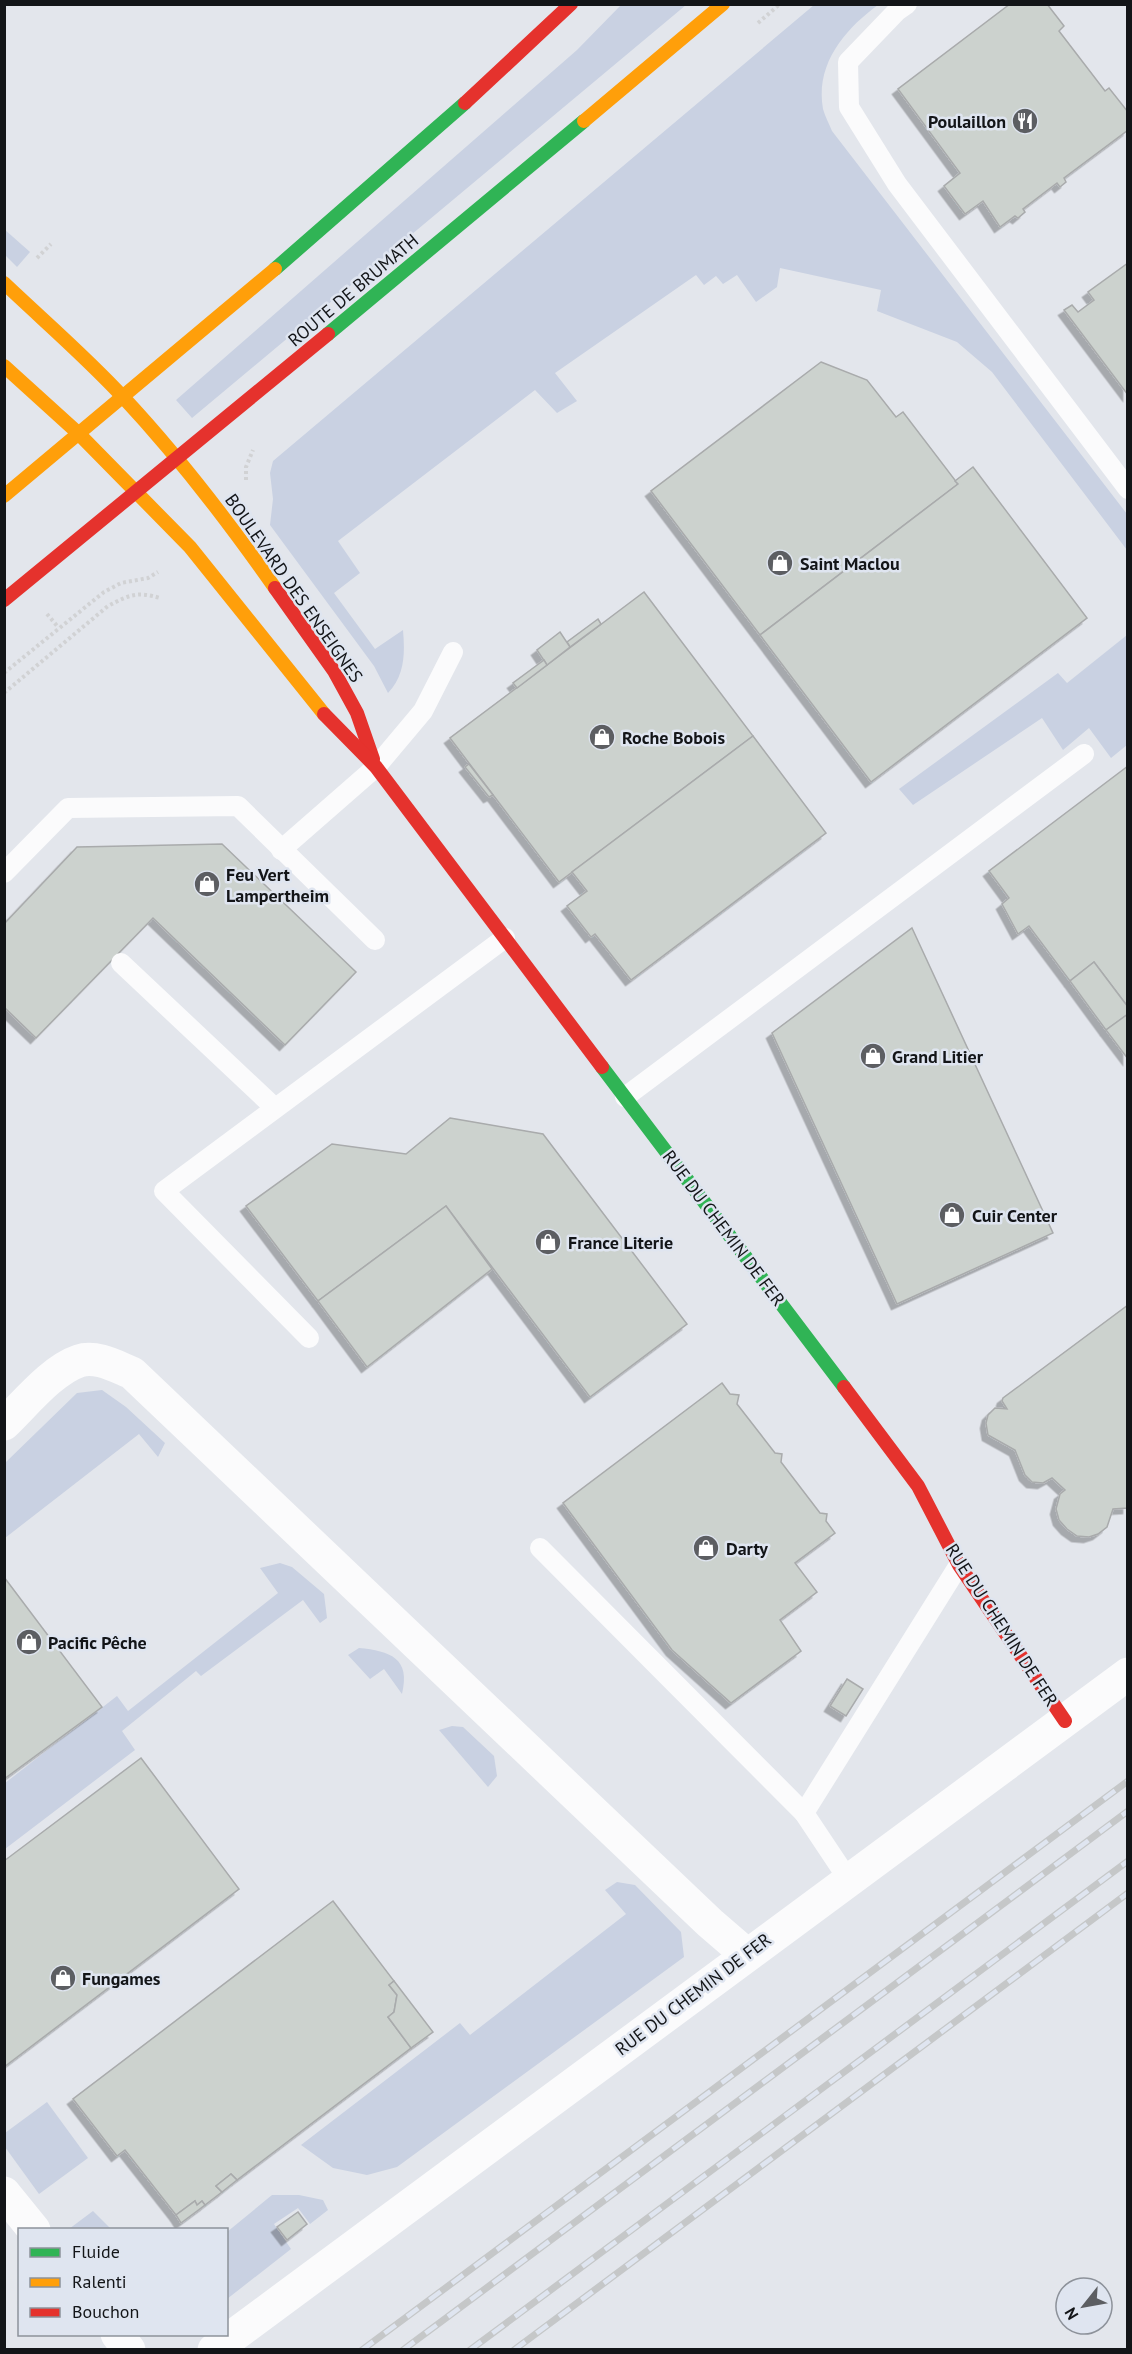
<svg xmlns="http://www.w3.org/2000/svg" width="1132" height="2354" font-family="'PT Sans',sans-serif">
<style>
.green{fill:#c9d1e2}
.building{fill:#ccd2ce;stroke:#a9abac;stroke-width:1.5;filter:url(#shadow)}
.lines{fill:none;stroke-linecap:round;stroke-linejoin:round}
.path{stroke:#d1d2d4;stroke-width:4;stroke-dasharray:3 3;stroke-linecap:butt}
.lane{stroke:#fbfbfc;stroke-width:20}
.street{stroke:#fbfbfc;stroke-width:33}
.fast{stroke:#30b455;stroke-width:14}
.slow{stroke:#ff9f0a;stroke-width:14}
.jam{stroke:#e5322d;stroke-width:14}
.rail-casing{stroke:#c5c7c8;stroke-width:7}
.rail{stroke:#dfe5f0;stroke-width:4.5;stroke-dasharray:14;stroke-linecap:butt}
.labels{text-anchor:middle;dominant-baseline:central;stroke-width:5;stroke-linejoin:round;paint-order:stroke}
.poi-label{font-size:18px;font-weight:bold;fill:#131518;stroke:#dfe5f0;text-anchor:start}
.street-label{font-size:18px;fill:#131518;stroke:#dfe5f0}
</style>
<defs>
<filter id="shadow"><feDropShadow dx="-5.5" dy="5.5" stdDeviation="0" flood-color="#0004"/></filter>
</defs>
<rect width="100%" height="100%" fill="#e3e6ec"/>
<g class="green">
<polygon points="621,5 686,5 192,418 176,400 577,50"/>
<path d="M878,5C845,29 815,64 823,109C825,116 829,124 832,131L1127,514V550L992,372L957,342L877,311L881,290L780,268L777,287L756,302L737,275L723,284L716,276L704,285L696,275L555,373L577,401L557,413L535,390L338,541L360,573L334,593L375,649L403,630C405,653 405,675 388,693L374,666L270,525L273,499L270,473L273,461L814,5Z"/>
<polygon points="4,229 30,252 17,267 5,255"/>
<polygon points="1127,635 1127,745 1111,758 1089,728 1063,750 1042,718 913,805 899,789 1058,673 1067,683"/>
<polygon points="102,1390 126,1407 165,1443 158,1457 139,1434 5,1538 5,1463 77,1393"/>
<polygon points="280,1563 292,1567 324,1594 327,1618 320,1623 303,1600 201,1676 196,1671 122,1731 135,1750 5,1849 5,1783 117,1696 128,1711 278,1593 260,1568"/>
<path d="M359,1648C390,1651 411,1658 402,1694L384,1669L370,1679L348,1655Z"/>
<polygon points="452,1726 463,1727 494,1756 497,1776 488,1787 439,1730"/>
<polygon points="617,1882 635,1885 681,1932 684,1957 397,2167 367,2175 333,2168 301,2145 460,2023 470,2035 626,1914 605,1890"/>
<polygon points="47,2102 88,2158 39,2194 5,2147 5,2133"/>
<polygon points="272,2195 299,2195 323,2200 328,2210 310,2224 298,2208 274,2224 291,2249 227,2299 227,2232"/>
<polygon points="93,2211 111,2229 69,2229"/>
</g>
<g class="building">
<polygon points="1010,4 1047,4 1064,26 1059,31 1105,91 1109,88 1128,112 1128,130 1064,178 1066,182 1060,187 1057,183 1023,209 1025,212 1018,218 1015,216 1000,227 983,201 965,214 944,186 960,173 898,89"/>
<polygon points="1128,263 1128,395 1064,310 1072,305 1078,312 1094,300 1088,292"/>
<polygon points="821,362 867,380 896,417 903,412 958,484 760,635 651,491"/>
<polygon points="973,467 1087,618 871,782 760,635 958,484 955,481"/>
<polygon points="644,592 753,736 559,882 450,738"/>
<polygon points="598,619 601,624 570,647 567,642"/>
<polygon points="560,632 570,647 547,665 537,650"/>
<polygon points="544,660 547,665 517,688 513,683"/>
<polygon points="753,736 826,833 631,980 595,934 591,937 567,906 587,891 572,872"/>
<polygon points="469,764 493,795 489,797 465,767"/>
<polygon points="1128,766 1128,1007 1094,962 1070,981 1029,926 1018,934 1002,904 1009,898 989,871"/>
<polygon points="222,844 356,972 285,1045 153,918 36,1038 4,1007 4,924 77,847"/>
<polygon points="912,928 1053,1233 897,1304 772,1033"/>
<polygon points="1094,962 1128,1007 1128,1014 1106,1030 1070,981"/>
<polygon points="1128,1014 1128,1059 1106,1030"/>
<polygon points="450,1118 543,1134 687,1324 590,1397 446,1206 318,1301 246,1206 332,1144 406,1154"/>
<polygon points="446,1206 492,1269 367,1367 318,1301"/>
<polygon points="1128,1305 1128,1508 1113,1509 1107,1527 1098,1534 1089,1537 1077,1536 1067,1529 1059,1520 1056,1509 1060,1494 1065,1490 1052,1478 1043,1483 1032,1482 1025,1475 1015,1450 988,1435 986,1423 988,1415 995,1408 1007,1409 1002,1401 1003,1398"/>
<polygon points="722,1383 730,1394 739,1395 737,1404 775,1453 782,1454 781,1462 820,1513 827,1514 826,1521 835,1533 795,1563 817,1592 780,1620 801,1651 731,1703 672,1650 563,1503"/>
<polygon points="4,1577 102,1707 4,1779"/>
<polygon points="847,1679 863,1689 846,1716 830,1706"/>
<polygon points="141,1758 239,1889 4,2067 4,1861"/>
<polygon points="333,1901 394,1981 389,1985 397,1995 394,2012 388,2017 411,2048 237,2180 231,2174 216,2186 222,2192 205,2205 202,2201 197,2205 195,2201 176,2215 125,2150 117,2156 73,2099"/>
<polygon points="394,1981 433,2032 411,2048 388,2017 394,2012 397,1995 389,1985"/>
<polygon points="231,2174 237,2180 222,2192 216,2186"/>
<polygon points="195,2201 197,2205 202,2201 205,2205 181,2223 176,2215"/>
<polygon points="298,2212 307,2224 287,2240 277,2227"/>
</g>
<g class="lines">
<g class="path">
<polyline points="758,23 780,4"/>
<polyline points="37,258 51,244"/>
<polyline points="246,480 246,467 253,450"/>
<polyline points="47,614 58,627"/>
<polyline points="4,673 104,592 121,583 148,578 158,572"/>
<path d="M4,693L108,606C129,595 137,591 160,598"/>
</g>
<g class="lane">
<polyline points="907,4 897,11 848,62 849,107 897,184 1128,489"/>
<polyline points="281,850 376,767 423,711 453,652"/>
<polyline points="4,873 68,808 238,806 375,940"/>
<polyline points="121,963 275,1108"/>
<polyline points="625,1097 1084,754"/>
<polyline points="309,1338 164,1191 505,938"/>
<polyline points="540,1548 804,1813"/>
<polyline points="848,1879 804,1813 959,1565"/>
</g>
<g class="street">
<path d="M4,1424C25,1404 52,1370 79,1361C96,1355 117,1367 132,1373L710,1923L746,1954"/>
<polyline points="4,2193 34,2230"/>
<polyline points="117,2334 129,2350"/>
<polyline points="214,2350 1128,1674"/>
</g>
<g class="fast">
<polyline points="275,269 465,103"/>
<polyline points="328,334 584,121"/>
<polyline points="602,1067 844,1387"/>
</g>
<g class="slow">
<polyline points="584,121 723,4"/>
<path d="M4,283C44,321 86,357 123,397C179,457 228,521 275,588"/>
<polyline points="4,366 78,433 190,547 324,714"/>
<polyline points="4,496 275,269"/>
</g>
<g class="jam">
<polyline points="465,103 571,4"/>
<polyline points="275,588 334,671 357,713 373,759"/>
<polyline points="4,600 328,334"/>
<polyline points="324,714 376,767 602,1067"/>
<polyline points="844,1387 918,1486 959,1565 1065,1721"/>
</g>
<g class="rail-casing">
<g id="rail">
<polyline points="362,2350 1128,1781"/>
<polyline points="403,2350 1128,1811"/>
<polyline points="470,2350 1128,1861"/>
<polyline points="514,2350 1128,1893"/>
</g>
</g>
<use href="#rail" class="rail"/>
</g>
<defs>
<g id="restaurant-disc" transform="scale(1.35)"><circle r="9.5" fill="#5c5e62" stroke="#dfe5f0"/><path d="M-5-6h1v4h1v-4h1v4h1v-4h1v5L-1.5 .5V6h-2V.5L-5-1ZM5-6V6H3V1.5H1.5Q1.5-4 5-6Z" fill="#fff"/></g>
<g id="shop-disc" transform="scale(1.35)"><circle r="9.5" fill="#5c5e62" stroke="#dfe5f0"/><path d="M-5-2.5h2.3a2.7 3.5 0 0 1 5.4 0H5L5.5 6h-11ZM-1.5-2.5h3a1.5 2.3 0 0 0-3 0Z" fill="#fff"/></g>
</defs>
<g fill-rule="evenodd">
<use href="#restaurant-disc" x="1025" y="121"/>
<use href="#shop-disc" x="780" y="563"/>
<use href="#shop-disc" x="602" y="737"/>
<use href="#shop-disc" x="207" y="884"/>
<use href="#shop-disc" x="873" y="1056"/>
<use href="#shop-disc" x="952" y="1215"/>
<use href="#shop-disc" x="548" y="1242"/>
<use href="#shop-disc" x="706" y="1548"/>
<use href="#shop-disc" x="29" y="1642"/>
<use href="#shop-disc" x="63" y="1978"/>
</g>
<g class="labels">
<g class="poi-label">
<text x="1006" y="121" text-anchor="end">Poulaillon</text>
<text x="800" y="563">Saint Maclou</text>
<text x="622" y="737">Roche Bobois</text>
<text x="226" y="874">Feu Vert<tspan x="226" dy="21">Lampertheim</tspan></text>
<text x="892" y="1056">Grand Litier</text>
<text x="972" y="1215">Cuir Center</text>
<text x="568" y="1242">France Literie</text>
<text x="726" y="1548">Darty</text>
<text x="48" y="1642">Pacific Pêche</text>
<text x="82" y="1978">Fungames</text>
</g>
<g class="street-label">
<text transform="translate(353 290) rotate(-40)">ROUTE DE BRUMATH</text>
<text transform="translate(294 588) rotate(55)">BOULEVARD DES ENSEIGNES</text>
<text transform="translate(724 1228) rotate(53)">RUE DU CHEMIN DE FER</text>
<text transform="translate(1002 1625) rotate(57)">RUE DU CHEMIN DE FER</text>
<text transform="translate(693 1994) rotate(-37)">RUE DU CHEMIN DE FER</text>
</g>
</g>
<rect width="1132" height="2354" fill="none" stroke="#131518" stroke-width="12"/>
<rect x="18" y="2228" width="210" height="108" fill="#dfe5f0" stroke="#8d929a" stroke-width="1.5"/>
<rect x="30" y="2248" width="30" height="9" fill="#30b455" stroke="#8d929a" stroke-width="1.5"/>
<text x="72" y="2258" font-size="18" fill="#131518">Fluide</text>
<rect x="30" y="2278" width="30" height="9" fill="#ff9f0a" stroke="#8d929a" stroke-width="1.5"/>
<text x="72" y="2288" font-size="18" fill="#131518">Ralenti</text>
<rect x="30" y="2308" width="30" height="9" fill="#e5322d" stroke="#8d929a" stroke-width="1.5"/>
<text x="72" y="2318" font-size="18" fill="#131518">Bouchon</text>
<g transform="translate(1084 2306) rotate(239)"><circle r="28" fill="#dfe5f0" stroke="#8d929a" stroke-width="1.5"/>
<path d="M0-4.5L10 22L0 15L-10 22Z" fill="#5c5e62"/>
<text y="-9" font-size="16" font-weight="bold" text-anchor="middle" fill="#131518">N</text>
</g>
</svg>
